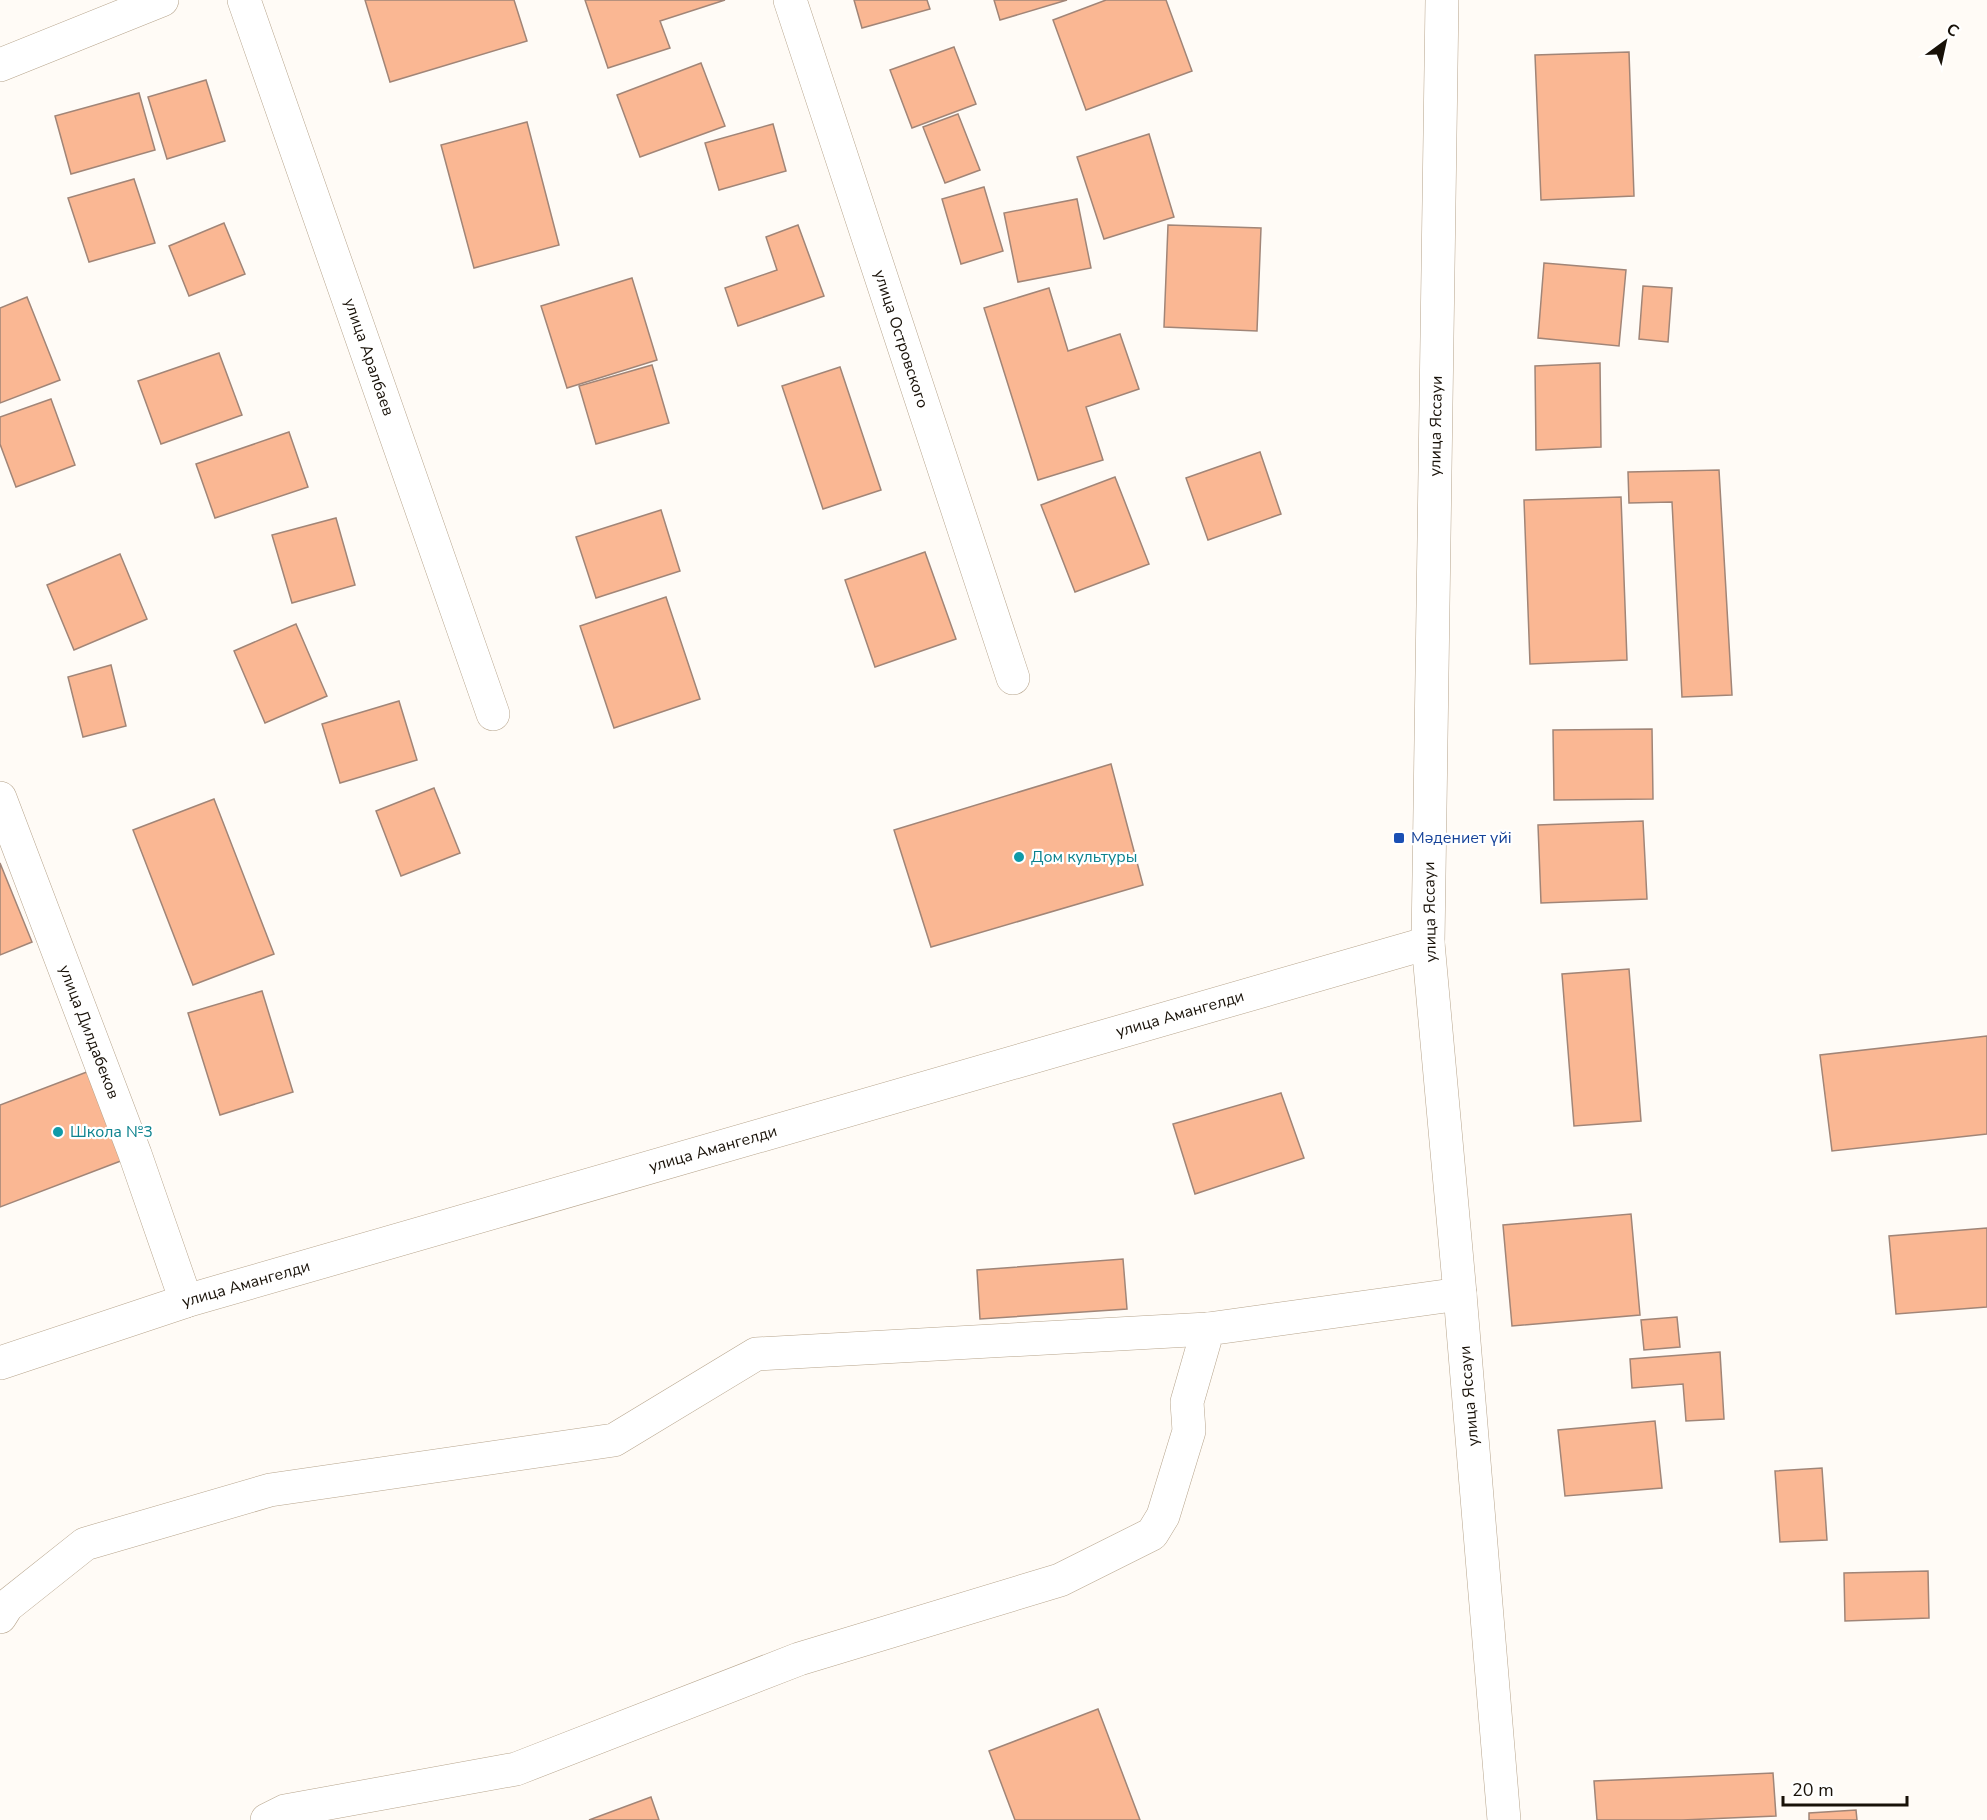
<svg xmlns="http://www.w3.org/2000/svg" width="1987" height="1820" font-family="'Nunito Sans',sans-serif">
<style>
.building{fill:#fab793;stroke:#a18577;stroke-width:1.5}
.lines{fill:none;stroke-linecap:round;stroke-linejoin:round}
.minor-casing{stroke:#b7a58d;stroke-width:34}
.minor{stroke:#fff;stroke-width:33}
.transit-dot{fill:#1a4fb4;stroke:#fff;stroke-width:2}
.culture-dot{fill:#0f9aa8;stroke:#fff;stroke-width:2}
.labels{text-anchor:middle;dominant-baseline:central;stroke-width:4.5;stroke-linejoin:round;paint-order:stroke}
.street-label{font-size:16px;fill:#181108;stroke:#fff}
.transit-label{font-size:16px;fill:#164399;stroke:#fff;text-anchor:start}
.culture-label{font-size:16px;fill:#0d838f;stroke:#fff;text-anchor:start}
</style>
<rect width="100%" height="100%" fill="#fffbf6"/>
<g class="building">
<polygon points="365,0 514,0 527,41 390,82"/>
<polygon points="585,0 725,0 660,21 670,48 608,68"/>
<polygon points="854,0 927,0 930,9 862,28"/>
<polygon points="994,0 1067,0 1000,20"/>
<polygon points="1106,0 1166,0 1192,71 1086,110 1053,20"/>
<polygon points="954,47 976,104 912,128 890,70"/>
<polygon points="1629,52 1634,196 1541,200 1535,55"/>
<polygon points="701,63 725,126 640,157 617,95"/>
<polygon points="206,80 225,141 167,159 148,97"/>
<polygon points="139,93 155,150 71,174 55,116"/>
<polygon points="958,114 980,170 945,183 923,127"/>
<polygon points="527,122 559,245 474,268 441,145"/>
<polygon points="773,124 786,171 719,190 705,143"/>
<polygon points="1149,134 1174,217 1104,239 1077,157"/>
<polygon points="134,179 155,243 89,262 68,198"/>
<polygon points="984,187 1003,251 961,264 942,199"/>
<polygon points="1077,199 1091,268 1018,282 1004,213"/>
<polygon points="224,223 245,274 189,296 169,246"/>
<polygon points="798,225 824,296 738,326 725,288 777,270 766,237"/>
<polygon points="1168,225 1261,228 1257,331 1164,327"/>
<polygon points="1544,263 1626,270 1619,346 1538,338"/>
<polygon points="632,278 657,360 567,388 541,306"/>
<polygon points="1643,286 1672,288 1668,342 1639,339"/>
<polygon points="1049,288 1068,351 1120,334 1139,389 1086,407 1103,460 1038,480 984,308"/>
<polygon points="27,297 60,380 0,403 0,308"/>
<polygon points="219,353 242,415 161,444 138,381"/>
<polygon points="1600,363 1601,447 1536,450 1535,366"/>
<polygon points="652,365 669,423 596,444 579,386"/>
<polygon points="840,367 881,490 823,509 782,386"/>
<polygon points="51,399 75,465 16,487 0,444 0,417"/>
<polygon points="289,432 308,487 215,518 196,464"/>
<polygon points="1260,452 1281,514 1208,540 1186,478"/>
<polygon points="1719,470 1732,695 1682,697 1672,502 1629,503 1628,472"/>
<polygon points="1115,477 1149,564 1075,592 1041,505"/>
<polygon points="1621,497 1627,660 1530,664 1524,500"/>
<polygon points="661,510 680,571 596,598 576,537"/>
<polygon points="336,518 355,585 292,603 272,535"/>
<polygon points="925,552 956,639 875,667 845,580"/>
<polygon points="120,554 147,619 74,650 47,585"/>
<polygon points="666,597 700,699 614,728 580,626"/>
<polygon points="296,624 327,696 265,723 234,651"/>
<polygon points="111,665 126,726 83,737 68,677"/>
<polygon points="399,701 417,760 340,783 322,724"/>
<polygon points="1652,729 1653,799 1554,800 1553,730"/>
<polygon points="1111,764 1143,885 931,947 894,830"/>
<polygon points="434,788 460,853 401,876 376,811"/>
<polygon points="214,799 274,954 193,985 133,830"/>
<polygon points="1643,821 1647,899 1541,903 1538,825"/>
<polygon points="0,863 32,942 0,955"/>
<polygon points="1629,969 1641,1121 1574,1126 1562,974"/>
<polygon points="262,991 293,1092 220,1115 188,1013"/>
<polygon points="1987,1036 1987,1134 1832,1151 1820,1055"/>
<polygon points="92,1070 126,1159 0,1207 0,1105"/>
<polygon points="1281,1093 1304,1158 1195,1194 1173,1124"/>
<polygon points="1631,1214 1640,1315 1512,1326 1503,1225"/>
<polygon points="1987,1228 1987,1307 1896,1314 1889,1236"/>
<polygon points="1123,1259 1127,1309 980,1319 977,1270"/>
<polygon points="1677,1317 1680,1347 1644,1350 1641,1320"/>
<polygon points="1720,1352 1724,1419 1686,1421 1683,1384 1632,1388 1630,1359"/>
<polygon points="1655,1421 1662,1488 1565,1496 1558,1430"/>
<polygon points="1822,1468 1827,1540 1780,1542 1775,1471"/>
<polygon points="1928,1571 1929,1618 1845,1621 1844,1573"/>
<polygon points="1098,1709 1140,1820 1015,1820 989,1751"/>
<polygon points="1773,1773 1776,1816 1682,1820 1597,1820 1594,1781"/>
<polygon points="651,1797 659,1820 589,1820"/>
<polygon points="1856,1810 1857,1820 1809,1820 1809,1813"/>
</g>
<g class="lines">
<g class="minor-casing">
<g id="minor">
<polyline points="244,0 493,714"/>
<polyline points="790,0 1013,678"/>
<polyline points="1442,0 1428,943 1460,1294 1504,1820"/>
<polyline points="0,65 162,0"/>
<polyline points="0,798 135,1154 186,1301"/>
<polyline points="0,1363 186,1301 1428,943"/>
<polyline points="0,1617 7,1606 85,1544 270,1490 614,1440 756,1354 1208,1329"/>
<polyline points="267,1820 285,1811 516,1769 799,1659 1060,1580 1152,1534 1163,1516 1189,1431 1187,1402 1208,1329 1460,1294"/>
</g>
</g>
<use href="#minor" class="minor"/>
</g>
<rect class="transit-dot" x="1393" y="832" width="12" height="12" rx="3"/>
<g class="culture-dot">
<circle cx="1019" cy="857" r="6"/>
<circle cx="58" cy="1132" r="6"/>
</g>
<g class="labels">
<g class="street-label">
<text transform="translate(901 339) rotate(72)">улица Островского</text>
<text transform="translate(369 357) rotate(71)">улица Аралбаев</text>
<text transform="translate(1436 426) rotate(-89)">улица Яссауи</text>
<text transform="translate(1430 912) rotate(-91)">улица Яссауи</text>
<text transform="translate(1180 1014) rotate(-16)">улица Амангелди</text>
<text transform="translate(89 1032) rotate(69)">улица Дилдабеков</text>
<text transform="translate(713 1149) rotate(-16)">улица Амангелди</text>
<text transform="translate(246 1284) rotate(-16)">улица Амангелди</text>
<text transform="translate(1469 1396) rotate(-95)">улица Яссауи</text>
</g>
<g class="transit-label">
<text x="1411" y="838">Мәдениет үйі</text>
</g>
<g class="culture-label">
<text x="1031" y="857">Дом культуры</text>
<text x="70" y="1132">Школа №3</text>
</g>
</g>
<g transform="translate(1945 42) rotate(33)" stroke="#ffffff" stroke-width="4.5" paint-order="stroke">
<path d="M0-4.5L10 22L0 15L-10 22Z" fill="#181108"/>
<text y="-9" font-size="16" font-weight="bold" text-anchor="middle" fill="#181108">С</text>
</g>
<path d="M1783 1796v9h124v-9" fill="none" stroke="#181108" stroke-width="3"/>
<text x="1792" y="1796" font-size="18" fill="#181108" stroke="#ffffff" stroke-width="4.5" paint-order="stroke">20 m</text>
</svg>
